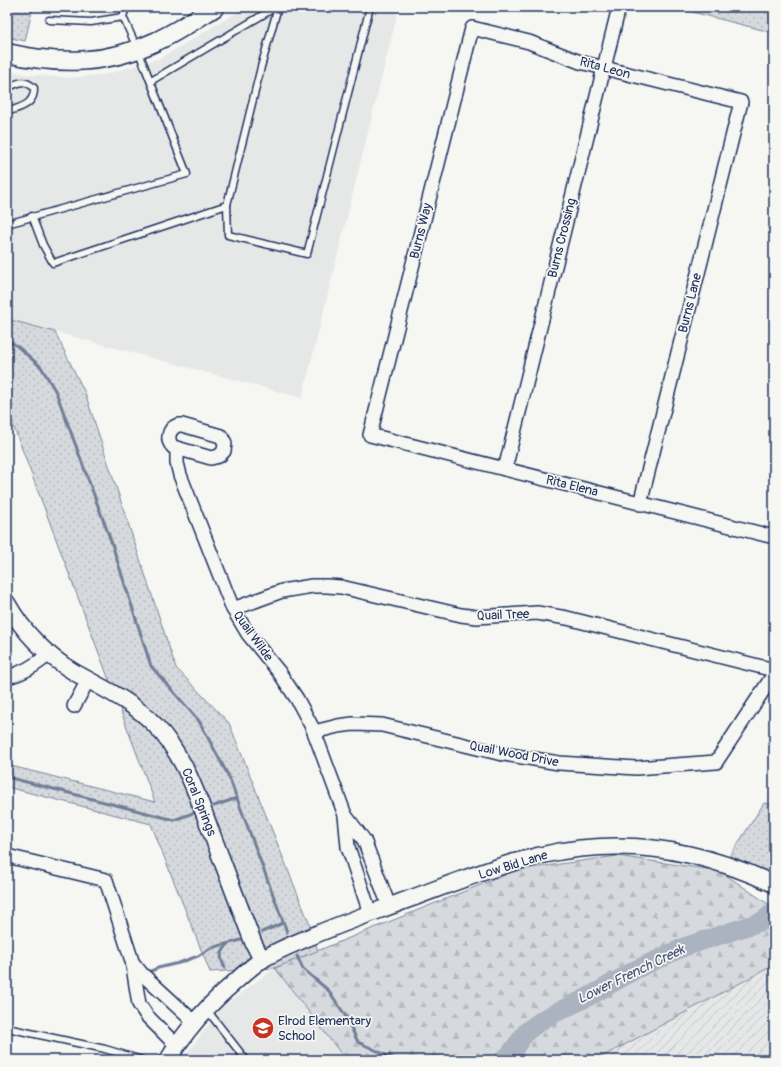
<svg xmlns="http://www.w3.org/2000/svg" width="781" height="1067" font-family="Pangolin,sans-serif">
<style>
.built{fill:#e6e7e7}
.industrial{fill:url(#industrial-furrows)}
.grass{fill:url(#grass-dots);stroke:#78849e}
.forest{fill:url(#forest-firs);stroke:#78849e}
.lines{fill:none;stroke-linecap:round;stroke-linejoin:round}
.stream{stroke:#717e99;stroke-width:3}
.river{stroke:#abb2c0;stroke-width:19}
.service-casing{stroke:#1b2f5e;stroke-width:9}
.minor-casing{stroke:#1b2f5e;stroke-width:16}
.tertiary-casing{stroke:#1b2f5e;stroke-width:19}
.secondary-casing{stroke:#1b2f5e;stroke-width:21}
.service{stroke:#f6f6f2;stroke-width:6}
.minor{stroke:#f6f6f2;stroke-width:13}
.tertiary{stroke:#f6f6f2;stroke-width:16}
.secondary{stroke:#f6f6f2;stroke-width:18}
.labels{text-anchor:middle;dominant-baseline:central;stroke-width:3.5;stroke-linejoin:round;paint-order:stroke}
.street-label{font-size:13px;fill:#1b2f5e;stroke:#f6f6f2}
.poi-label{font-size:13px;fill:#1b2f5e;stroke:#f6f6f2;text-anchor:start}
.water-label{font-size:14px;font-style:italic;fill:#46567b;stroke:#f6f6f2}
</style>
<defs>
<pattern id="industrial-furrows" width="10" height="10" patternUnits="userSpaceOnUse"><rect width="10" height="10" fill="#e6e7e7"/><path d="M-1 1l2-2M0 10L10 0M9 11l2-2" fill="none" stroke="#c5c6c9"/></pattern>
<pattern id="grass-dots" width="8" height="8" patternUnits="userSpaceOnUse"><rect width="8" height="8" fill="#d6d9dd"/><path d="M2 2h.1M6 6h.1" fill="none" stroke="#b7bbc0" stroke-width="1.8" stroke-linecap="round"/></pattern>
<pattern id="forest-firs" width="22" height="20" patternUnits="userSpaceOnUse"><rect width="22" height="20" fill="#d6d9dd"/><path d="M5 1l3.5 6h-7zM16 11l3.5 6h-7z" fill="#b7bbc0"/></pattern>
</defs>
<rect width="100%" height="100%" fill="#f6f6f2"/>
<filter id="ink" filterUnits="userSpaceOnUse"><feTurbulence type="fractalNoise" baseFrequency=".025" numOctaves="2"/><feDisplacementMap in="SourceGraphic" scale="8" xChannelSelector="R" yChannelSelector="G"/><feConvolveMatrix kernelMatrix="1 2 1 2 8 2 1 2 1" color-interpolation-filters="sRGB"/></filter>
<g filter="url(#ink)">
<g class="built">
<polygon points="246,7 399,7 302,398 7,319 7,70 24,74 70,78 107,74 161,58"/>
<polygon points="275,968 346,1060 182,1060 221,1008"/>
</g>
<polygon class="industrial" points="774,965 774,1060 596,1060"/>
<g class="grass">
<polygon points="7,7 33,7 25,41 7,37"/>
<polygon points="673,7 774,7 774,33"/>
<polygon points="7,319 55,332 85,393 176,668 229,723 308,920 318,951 275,968 210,972 151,824 7,787 7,765 155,802 7,409"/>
<polygon points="764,803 774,805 774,874 730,856"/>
</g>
<polygon class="forest" points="617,856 720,871 774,908 774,965 596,1060 346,1060 275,968 517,870"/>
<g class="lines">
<g class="stream">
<polyline points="7,340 17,346 41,367 56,392 111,541 151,666 199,721 229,777 287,932"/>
<polyline points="7,777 174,820 193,813"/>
<polyline points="214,806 237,798"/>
<polyline points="262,932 283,923"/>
<polyline points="297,956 303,969 329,991 345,1015 358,1042 397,1060"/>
<path d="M225,968C219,956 220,954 228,944"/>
<polyline points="151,971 158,968 179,963 198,956 211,948 241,940"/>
</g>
<polyline class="river" points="503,1060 509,1055 527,1031 545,1018 588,997 637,969 684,947 763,921 774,911"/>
<g class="service-casing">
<g id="service">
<polyline points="123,17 126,7"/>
<polyline points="151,81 276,7"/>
<path d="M7,88C18,83 24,78 34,88C35,105 20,107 7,112"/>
<polyline points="227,205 228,235 307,254 370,7"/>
<polyline points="32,216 43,245 53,263 227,205 261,67 278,7"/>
<polyline points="7,224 187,174 138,50 123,17 91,22 49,20"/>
<polyline points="207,1010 246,1060"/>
<polyline points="7,1028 105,1049 142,1060"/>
</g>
</g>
<g class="minor-casing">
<g id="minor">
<path d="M178,425H182L221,436L225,443L224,451L219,456L211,458L173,447C166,440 168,429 178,425Z"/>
<polyline points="177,449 177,463 180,475 233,609 248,634 279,672 297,699 313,729 345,815 348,847 370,913"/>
<polyline points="505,469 619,7"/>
<polyline points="640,504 741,102 580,62 529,42 472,28 370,435 774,537"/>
<polyline points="233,609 282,591 312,586 327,586 341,587 461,615 477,617 537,613 567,618 774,670"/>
<path d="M7,677C24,673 36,665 49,654"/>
<polyline points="74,706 88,680"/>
<polyline points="314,732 338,726 353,724 382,725 498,753 559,763 636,768 716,762 774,674"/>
<polyline points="345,815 364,840 389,906"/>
<polyline points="7,856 106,880 132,961 139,1004 147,1016 177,1046"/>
<polyline points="133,963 142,974 194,1022"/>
</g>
</g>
<g class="tertiary-casing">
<g id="tertiary">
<path d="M7,603C23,632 46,655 74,672C102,688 132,701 155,725C185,756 198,797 213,837C226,872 240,907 253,942L262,960"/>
<path d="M168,1060C186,1029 209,1004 236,981C245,973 253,965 263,959C276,951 291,945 305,939C337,925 369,914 401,902C465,879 530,850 600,847C663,844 717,858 774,884"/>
</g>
</g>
<g class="secondary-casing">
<path id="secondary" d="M7,53C59,65 107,65 157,41C177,32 196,19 215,7"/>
</g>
<use href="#service" class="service"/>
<use href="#minor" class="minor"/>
<use href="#tertiary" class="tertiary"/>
<use href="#secondary" class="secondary"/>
</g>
</g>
<defs>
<g id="school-disc" transform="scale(1.15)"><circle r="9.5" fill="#c8321e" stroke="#f6f6f2"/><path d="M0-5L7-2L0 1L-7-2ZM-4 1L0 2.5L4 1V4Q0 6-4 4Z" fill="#fff"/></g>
</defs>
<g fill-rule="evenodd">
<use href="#school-disc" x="263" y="1028"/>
</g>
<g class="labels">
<g class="street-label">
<text transform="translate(605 68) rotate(15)">Rita Leon</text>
<text transform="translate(421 231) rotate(-76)">Burns Way</text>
<text transform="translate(562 238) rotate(-76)">Burns Crossing</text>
<text transform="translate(690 303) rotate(-76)">Burns Lane</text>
<text transform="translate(572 486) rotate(14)">Rita Elena</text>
<text transform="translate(503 615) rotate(-2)">Quail Tree</text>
<text transform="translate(253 636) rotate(54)">Quail Wilde</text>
<text transform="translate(514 754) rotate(11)">Quail Wood Drive</text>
<text transform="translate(199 802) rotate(68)">Coral Springs</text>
<text transform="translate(513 865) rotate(-17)">Low Bid Lane</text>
</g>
<g class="poi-label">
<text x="278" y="1021">Elrod Elementary<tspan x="278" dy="15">School</tspan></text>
</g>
<g class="water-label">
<text transform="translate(631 974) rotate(-26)">Lower French Creek</text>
</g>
</g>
<rect width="781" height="1067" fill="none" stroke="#f6f6f2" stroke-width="24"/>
<rect x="12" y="12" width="757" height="1043" fill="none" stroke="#1b2f5e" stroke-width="1.5" filter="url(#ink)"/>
</svg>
